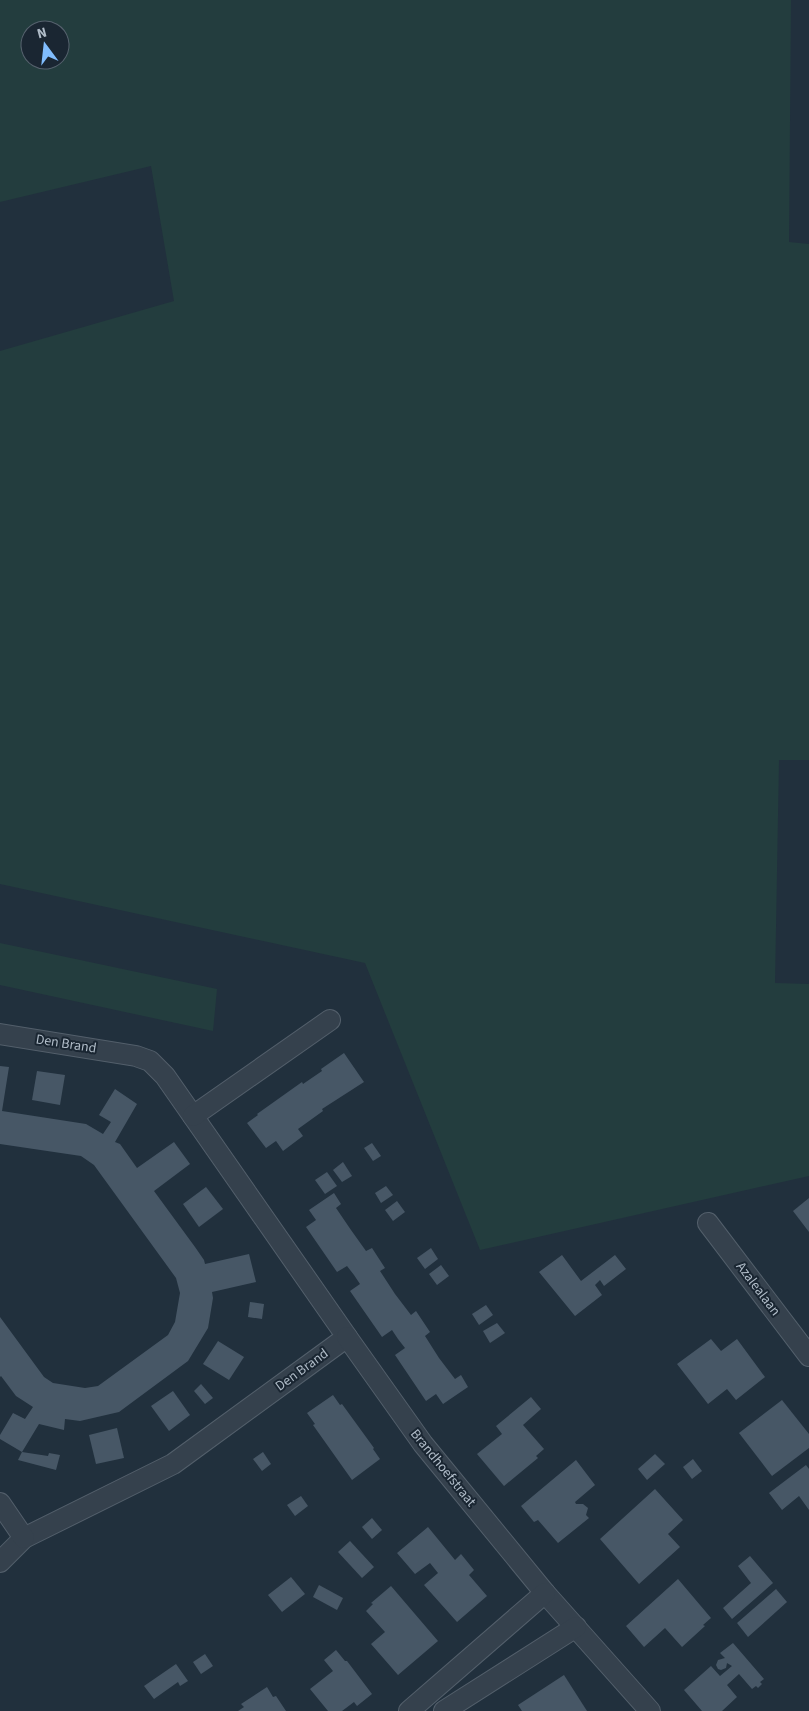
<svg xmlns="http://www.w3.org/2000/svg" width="809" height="1711" font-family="'Source Sans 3',sans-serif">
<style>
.green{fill:#233d3e;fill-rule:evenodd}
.building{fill:#475766}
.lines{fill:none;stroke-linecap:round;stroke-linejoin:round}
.minor-casing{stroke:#535f6b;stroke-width:22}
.minor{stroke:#35414d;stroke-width:20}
.labels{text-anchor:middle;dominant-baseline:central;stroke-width:4;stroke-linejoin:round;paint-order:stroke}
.street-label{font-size:14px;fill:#b0bcc8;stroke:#1a2632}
</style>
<rect width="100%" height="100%" fill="#21303d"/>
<g class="green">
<path d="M0,0H791L789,242L809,244V760H779L775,983L809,984V1176L480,1250L365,963L0,884V351L174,301L151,166L0,202ZM30,30H60V60H30Z"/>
<polygon points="0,943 217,989 213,1031 0,985"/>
</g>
<g class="building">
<polygon points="344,1053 364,1082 322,1109 323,1111 298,1129 303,1136 283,1151 276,1141 266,1148 247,1123 258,1115 257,1114 302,1082 303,1084 322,1071 321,1069"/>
<polygon points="0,1066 9,1067 2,1111 86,1124 103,1134 111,1122 99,1115 115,1089 137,1104 115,1142 120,1144 137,1168 174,1142 190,1164 154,1191 195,1247 204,1260 205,1264 249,1254 256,1282 212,1292 213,1298 208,1328 188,1361 119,1412 80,1421 65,1419 64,1430 39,1424 22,1452 0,1439 0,1435 13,1413 25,1419 33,1407 16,1396 1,1376 0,1377 0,1317 44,1377 53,1383 85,1388 98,1386 168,1335 175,1322 180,1293 176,1278 94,1165 81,1156 0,1144"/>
<polygon points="37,1071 65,1075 60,1105 32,1100"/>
<polygon points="372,1143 381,1156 373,1161 364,1148"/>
<polygon points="343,1162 352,1176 342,1182 333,1170"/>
<polygon points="327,1172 337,1186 325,1194 315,1180"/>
<polygon points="386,1186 393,1195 381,1203 375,1193"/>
<polygon points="206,1187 223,1209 199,1227 183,1204"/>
<polygon points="334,1193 341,1204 336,1208 351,1230 366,1251 372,1248 385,1268 380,1271 395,1294 411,1315 416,1311 430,1332 425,1336 439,1358 455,1379 461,1375 468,1387 443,1404 436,1394 426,1401 395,1355 405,1348 398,1339 392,1330 382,1337 350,1291 360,1284 354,1275 347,1266 337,1272 306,1227 316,1220 309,1210"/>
<polygon points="809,1198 809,1232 793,1211"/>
<polygon points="397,1201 405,1212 393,1221 385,1210"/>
<polygon points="431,1248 438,1259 425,1269 417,1258"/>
<polygon points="562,1255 581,1281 615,1255 626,1269 604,1286 600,1280 595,1285 602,1295 575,1316 539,1272"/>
<polygon points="441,1265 449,1276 437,1285 429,1274"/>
<polygon points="250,1302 264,1304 262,1319 248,1317"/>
<polygon points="486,1305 493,1315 479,1325 472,1314"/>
<polygon points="497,1323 505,1333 490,1343 483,1331"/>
<polygon points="711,1339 721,1351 737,1339 765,1377 736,1400 727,1389 708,1404 677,1364"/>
<polygon points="218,1341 244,1357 229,1380 203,1364"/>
<polygon points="201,1384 213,1398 205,1404 194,1391"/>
<polygon points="173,1391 190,1415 169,1431 151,1406"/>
<polygon points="333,1395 340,1405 342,1404 374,1448 373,1449 380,1459 352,1480 313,1425 315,1424 307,1413"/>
<polygon points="531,1397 541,1409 523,1425 544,1449 536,1456 538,1458 504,1486 477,1454 502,1434 496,1426"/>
<polygon points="782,1400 809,1434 809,1448 772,1476 739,1433"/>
<polygon points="117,1428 124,1458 96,1464 89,1435"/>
<polygon points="22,1452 48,1456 49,1453 60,1455 56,1470 18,1460"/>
<polygon points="263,1452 271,1464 262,1471 253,1459"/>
<polygon points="655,1454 665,1464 647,1480 638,1469"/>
<polygon points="693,1459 702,1471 692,1479 683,1467"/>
<polygon points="576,1460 595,1485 575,1502 576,1504 583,1504 588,1508 586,1515 589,1518 558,1543 538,1520 534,1522 521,1506"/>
<polygon points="806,1465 809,1469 809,1510 799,1496 782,1510 769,1493"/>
<polygon points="655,1489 683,1520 668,1534 680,1547 639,1584 600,1539"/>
<polygon points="301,1496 308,1506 295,1516 287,1505"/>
<polygon points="372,1518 382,1530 372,1539 362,1527"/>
<polygon points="428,1527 455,1560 461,1554 474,1570 469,1575 487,1596 457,1622 424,1585 438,1573 430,1563 415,1574 397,1553"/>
<polygon points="350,1541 374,1567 362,1578 338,1552"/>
<polygon points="750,1556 773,1583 732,1619 723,1608 751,1583 738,1566"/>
<polygon points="291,1577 305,1594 282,1612 268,1595"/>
<polygon points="678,1579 711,1618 703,1625 705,1626 682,1647 665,1628 644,1647 626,1626"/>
<polygon points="319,1585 343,1598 337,1610 313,1597"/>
<polygon points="391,1586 438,1641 398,1675 371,1644 385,1632 366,1611 373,1604 371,1603"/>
<polygon points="776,1589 787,1602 748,1637 737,1623"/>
<polygon points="733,1643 764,1679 760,1682 762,1684 758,1688 756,1686 752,1689 739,1674 727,1685 737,1697 722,1711 702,1711 684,1690 711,1666 720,1676 732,1666 727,1663 726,1668 721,1670 718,1669 716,1665 718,1660 725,1658 720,1653"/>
<polygon points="336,1650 345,1661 347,1661 372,1694 357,1706 354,1702 342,1711 328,1711 310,1689 333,1671 324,1660"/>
<polygon points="205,1654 213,1666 201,1674 193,1662"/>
<polygon points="176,1664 188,1681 180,1686 178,1682 154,1699 144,1686"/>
<polygon points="564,1675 587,1711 522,1711 518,1705"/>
<polygon points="267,1687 273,1697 276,1696 286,1711 238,1711 244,1707 241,1704"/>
</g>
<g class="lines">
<g class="minor-casing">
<g id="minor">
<polyline points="0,1034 136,1056 150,1061 165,1076 347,1337 173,1464 24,1538 0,1562"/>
<polyline points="193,1116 330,1020"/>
<polyline points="708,1223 809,1356"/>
<polyline points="347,1337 423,1444 545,1593 650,1711"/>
<polyline points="0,1503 24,1538"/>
<polyline points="409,1711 545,1593"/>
<polyline points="444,1711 576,1627"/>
</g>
</g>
<use href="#minor" class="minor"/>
</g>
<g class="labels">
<g class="street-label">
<text transform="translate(66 1044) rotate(9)">Den Brand</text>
<text transform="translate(758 1289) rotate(53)">Azalealaan</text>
<text transform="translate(302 1370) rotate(-36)">Den Brand</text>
<text transform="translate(443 1468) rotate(51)">Brandhoefstraat</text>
</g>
</g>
<g transform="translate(45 45) rotate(345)"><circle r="24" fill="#1a2632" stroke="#56626e"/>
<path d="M0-4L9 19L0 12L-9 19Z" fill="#80bdfe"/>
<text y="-8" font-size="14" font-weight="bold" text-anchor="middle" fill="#b0bcc8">N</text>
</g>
</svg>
